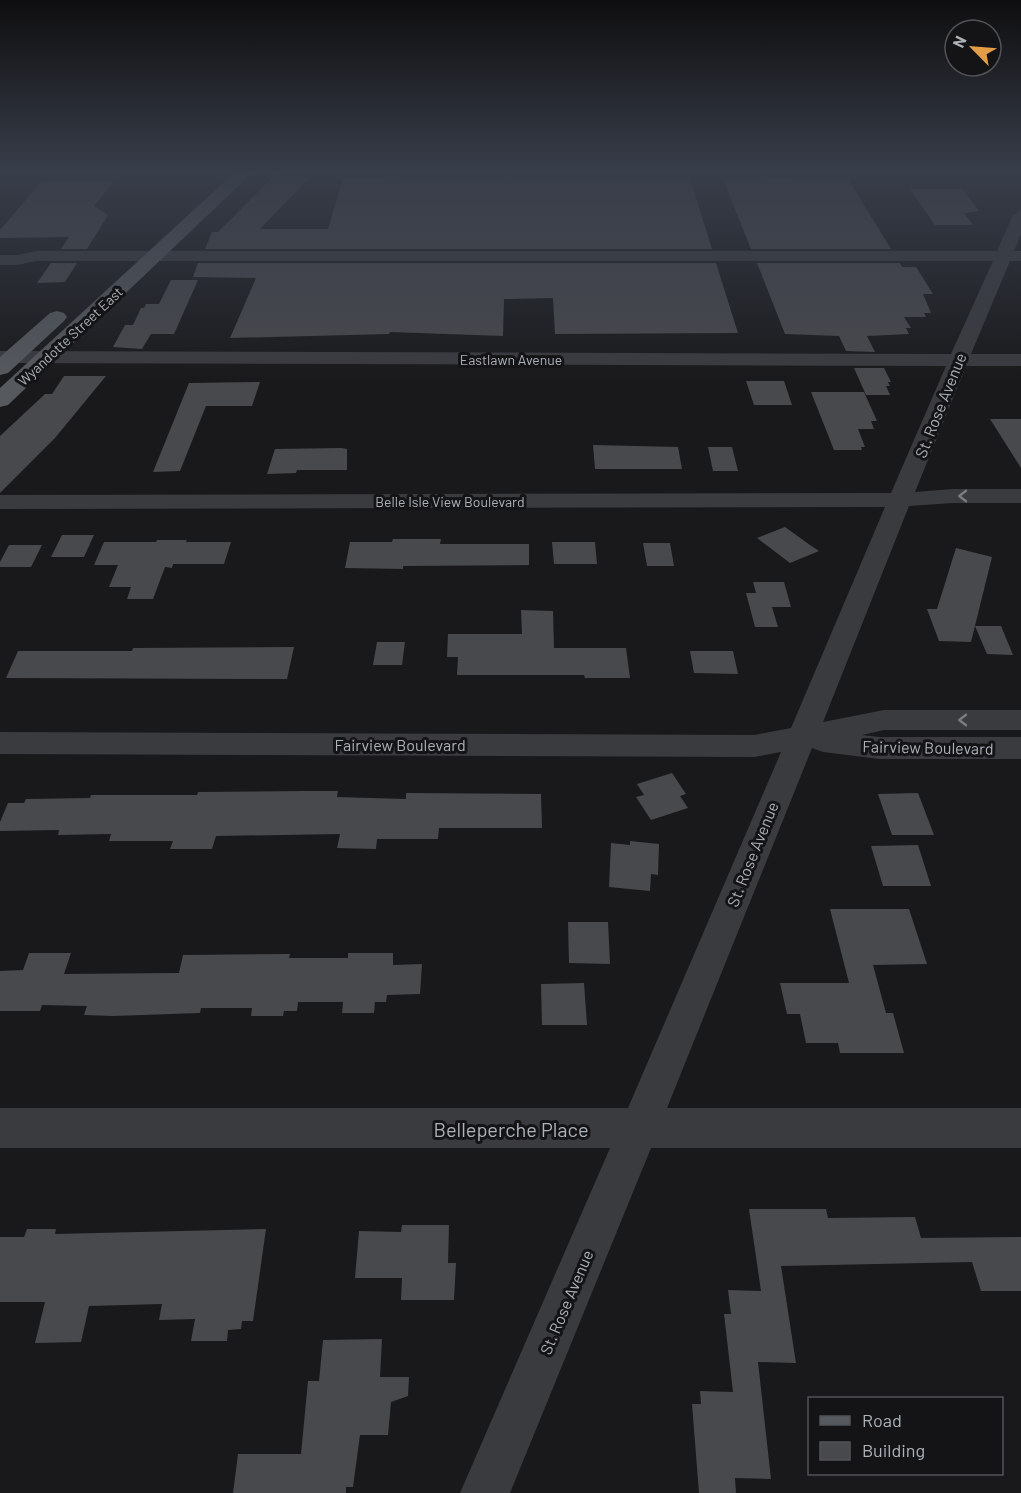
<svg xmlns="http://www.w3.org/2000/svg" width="1021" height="1493" font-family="Barlow,sans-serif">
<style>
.building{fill:#48494d}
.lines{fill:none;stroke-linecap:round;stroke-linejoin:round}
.minor{fill:#3a3b3f;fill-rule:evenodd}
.major{fill:#56595e;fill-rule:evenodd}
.oneway{stroke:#797c82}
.labels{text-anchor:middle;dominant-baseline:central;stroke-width:6;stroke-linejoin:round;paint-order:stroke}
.far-street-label{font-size:14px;fill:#acb2b9;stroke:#141416}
.street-label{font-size:16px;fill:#acb2b9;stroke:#141416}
.near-street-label{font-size:20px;fill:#acb2b9;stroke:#141416}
</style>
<rect width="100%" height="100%" fill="#19191b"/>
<g class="building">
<polygon points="275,175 309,178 260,229 328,229 343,178 690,179 712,249 205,249 212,232 218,232"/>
<polygon points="780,178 848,179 891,249 751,249 723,179"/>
<polygon points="42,181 114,181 94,206 108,215 87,249 61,249 69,237 0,238 0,230"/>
<polygon points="910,189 962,189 979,211 964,213 973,225 935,225"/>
<polygon points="51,263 77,263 65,282 37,283"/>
<polygon points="198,263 716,263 738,333 555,334 553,298 504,299 503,336 390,332 389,334 230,338 256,278 193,277"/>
<polygon points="757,263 900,263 902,267 916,267 933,294 923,294 931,313 924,313 926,317 904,317 911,328 906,328 909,334 867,336 875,352 846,351 839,336 785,334"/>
<polygon points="171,280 198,280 174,334 151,334 142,349 113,347 125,325 133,325 141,308 144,308 146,304 159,304"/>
<polygon points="854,368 884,368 891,382 888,382 890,386 886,386 890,395 866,395"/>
<polygon points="64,376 106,376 55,438 0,493 0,436 45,394 52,394"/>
<polygon points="746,381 784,381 792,405 754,405"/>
<polygon points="260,382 252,406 206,406 180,471 153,472 189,383"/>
<polygon points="811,392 864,392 877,421 871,421 874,429 858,429 865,447 861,447 862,450 834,450"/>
<polygon points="990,419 1021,419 1021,468"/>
<polygon points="593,445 678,447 682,469 595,469"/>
<polygon points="708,447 732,447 738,471 713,471"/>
<polygon points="341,448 347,449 347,470 297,470 296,473 267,474 275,449"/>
<polygon points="785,527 810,545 819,551 790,563 757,538"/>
<polygon points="62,535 94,535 84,557 51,557"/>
<polygon points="393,539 441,539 440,544 529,544 529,565 403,566 403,569 345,568 350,542 392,542"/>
<polygon points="157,540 187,540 186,542 231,542 224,564 173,564 172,568 165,567 153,599 127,599 131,587 109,587 118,565 94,565 104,542 156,542"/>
<polygon points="552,542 595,542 597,564 554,564"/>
<polygon points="643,543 670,543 674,566 647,566"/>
<polygon points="9,545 42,545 31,567 0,567 0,562"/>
<polygon points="956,548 992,557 971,642 939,641 927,609 937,609"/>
<polygon points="753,582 784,582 791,607 772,607 778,627 755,627 746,593 756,593"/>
<polygon points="521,610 553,611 554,648 626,648 630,678 585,678 584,675 457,675 458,657 447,657 448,634 522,634"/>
<polygon points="975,626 1001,626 1013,655 987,654"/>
<polygon points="377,642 405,642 402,665 373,665"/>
<polygon points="294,647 287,679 6,678 18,651 132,651 133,648"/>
<polygon points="690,651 733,651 738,674 694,673"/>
<polygon points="672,773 686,794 680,796 688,808 651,820 636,797 644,795 637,784"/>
<polygon points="305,791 338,791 337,797 406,799 406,793 541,794 542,828 439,828 438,839 377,839 376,849 337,848 340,834 216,836 212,849 170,849 173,841 109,841 111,834 58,835 59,830 0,831 0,822 8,803 24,803 26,799 90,798 91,795 197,795 198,792"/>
<polygon points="918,793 934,835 892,835 878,794"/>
<polygon points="630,841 659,844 658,875 651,874 650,891 609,887 611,843 630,845"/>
<polygon points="918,845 931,886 883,886 871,846"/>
<polygon points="830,909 909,909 927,964 873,965 886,1013 893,1013 904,1053 840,1053 838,1043 806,1043 800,1014 787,1014 780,983 849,983"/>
<polygon points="568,922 608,922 610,964 569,963"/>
<polygon points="29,953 71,953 64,974 179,973 183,955 290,954 289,958 348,958 348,953 393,953 393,965 422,964 420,994 387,995 386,1002 375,1002 374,1013 342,1013 343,1002 298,1002 297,1011 284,1011 283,1016 251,1016 252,1008 201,1008 200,1013 113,1016 84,1015 87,1006 42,1005 40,1011 0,1011 0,971 23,970"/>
<polygon points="584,983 587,1025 542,1025 541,984"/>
<polygon points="749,1209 826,1209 828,1218 915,1217 921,1238 1021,1237 1021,1291 981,1291 972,1262 781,1266 796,1363 758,1362 771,1479 735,1478 736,1493 699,1493 692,1404 701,1404 700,1391 733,1392 724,1314 731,1314 728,1290 761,1291"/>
<polygon points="402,1225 449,1225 448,1263 456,1263 454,1300 401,1300 402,1278 355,1278 359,1231 401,1232"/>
<polygon points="27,1229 56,1229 55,1234 266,1229 253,1321 242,1321 241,1329 228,1330 227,1341 191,1341 195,1319 159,1320 162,1304 89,1306 81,1342 35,1343 45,1302 0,1302 0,1237 24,1237"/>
<polygon points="382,1339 380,1377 409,1377 408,1396 391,1402 388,1435 360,1435 353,1487 346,1487 346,1493 233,1493 238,1454 301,1454 308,1381 319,1381 323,1340"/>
</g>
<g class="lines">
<polygon class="minor" points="1021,210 1021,234 1014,251 1021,251 1021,261 1010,261 971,354 1021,354 1021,366 966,366 915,492 953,489 1021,489 1021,503 953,503 909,506 823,722 884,710 1021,710 1021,730 884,730 862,735 879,737 1021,737 1021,759 879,759 823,752 812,748 667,1108 1021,1108 1021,1148 651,1148 510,1493 460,1493 610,1148 0,1148 0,1108 628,1108 781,752 754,757 0,754 0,732 754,735 791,728 885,507 0,509 0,495 891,493 946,366 0,363 0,351 951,354 993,261 36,261 17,265 0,265 0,255 17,255 36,251 997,251 1013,215"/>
<g class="major">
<polygon points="234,173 252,173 8,405 0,407 0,388"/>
<polygon points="57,311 64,313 67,317 64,321 8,373 0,375 0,357 50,313"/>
</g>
</g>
<defs><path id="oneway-chevron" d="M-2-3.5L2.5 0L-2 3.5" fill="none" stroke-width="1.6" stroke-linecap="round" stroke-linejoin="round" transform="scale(1.5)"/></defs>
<g class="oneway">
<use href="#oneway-chevron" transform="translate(963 496) rotate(180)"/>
<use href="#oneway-chevron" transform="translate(963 720) rotate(180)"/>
</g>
<linearGradient id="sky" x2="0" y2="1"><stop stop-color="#0e0e0f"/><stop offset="0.45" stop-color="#383e4a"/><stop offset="1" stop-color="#383e4a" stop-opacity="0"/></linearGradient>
<rect width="1021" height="382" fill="url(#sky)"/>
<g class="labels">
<g class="far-street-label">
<text transform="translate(70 336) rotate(-43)">Wyandotte Street East</text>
<text x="511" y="359">Eastlawn Avenue</text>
<text x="450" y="501">Belle Isle View Boulevard</text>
</g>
<g class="street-label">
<text transform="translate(940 405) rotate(-68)">St. Rose Avenue</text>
<text x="400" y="744">Fairview Boulevard</text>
<text transform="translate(928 747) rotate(1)">Fairview Boulevard</text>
<text transform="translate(752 854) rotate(-68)">St. Rose Avenue</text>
<text transform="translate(566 1302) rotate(-67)">St. Rose Avenue</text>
</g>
<g class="near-street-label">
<text x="511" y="1129">Belleperche Place</text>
</g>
</g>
<rect x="808" y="1397" width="195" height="78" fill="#141416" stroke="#515357" stroke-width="1.5"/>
<rect x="820" y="1416" width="30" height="9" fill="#56595e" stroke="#515357" stroke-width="1.5"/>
<text x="862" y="1427" font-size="18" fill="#acb2b9">Road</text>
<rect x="820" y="1442" width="30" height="18" fill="#48494d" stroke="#515357" stroke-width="1.5"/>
<text x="862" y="1457" font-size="18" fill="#acb2b9">Building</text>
<g transform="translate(973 48) rotate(295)"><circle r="28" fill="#141416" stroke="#515357" stroke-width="1.5"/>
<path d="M0-4.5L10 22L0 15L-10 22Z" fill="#e49d47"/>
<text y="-9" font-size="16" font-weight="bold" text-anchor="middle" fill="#acb2b9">N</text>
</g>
</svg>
